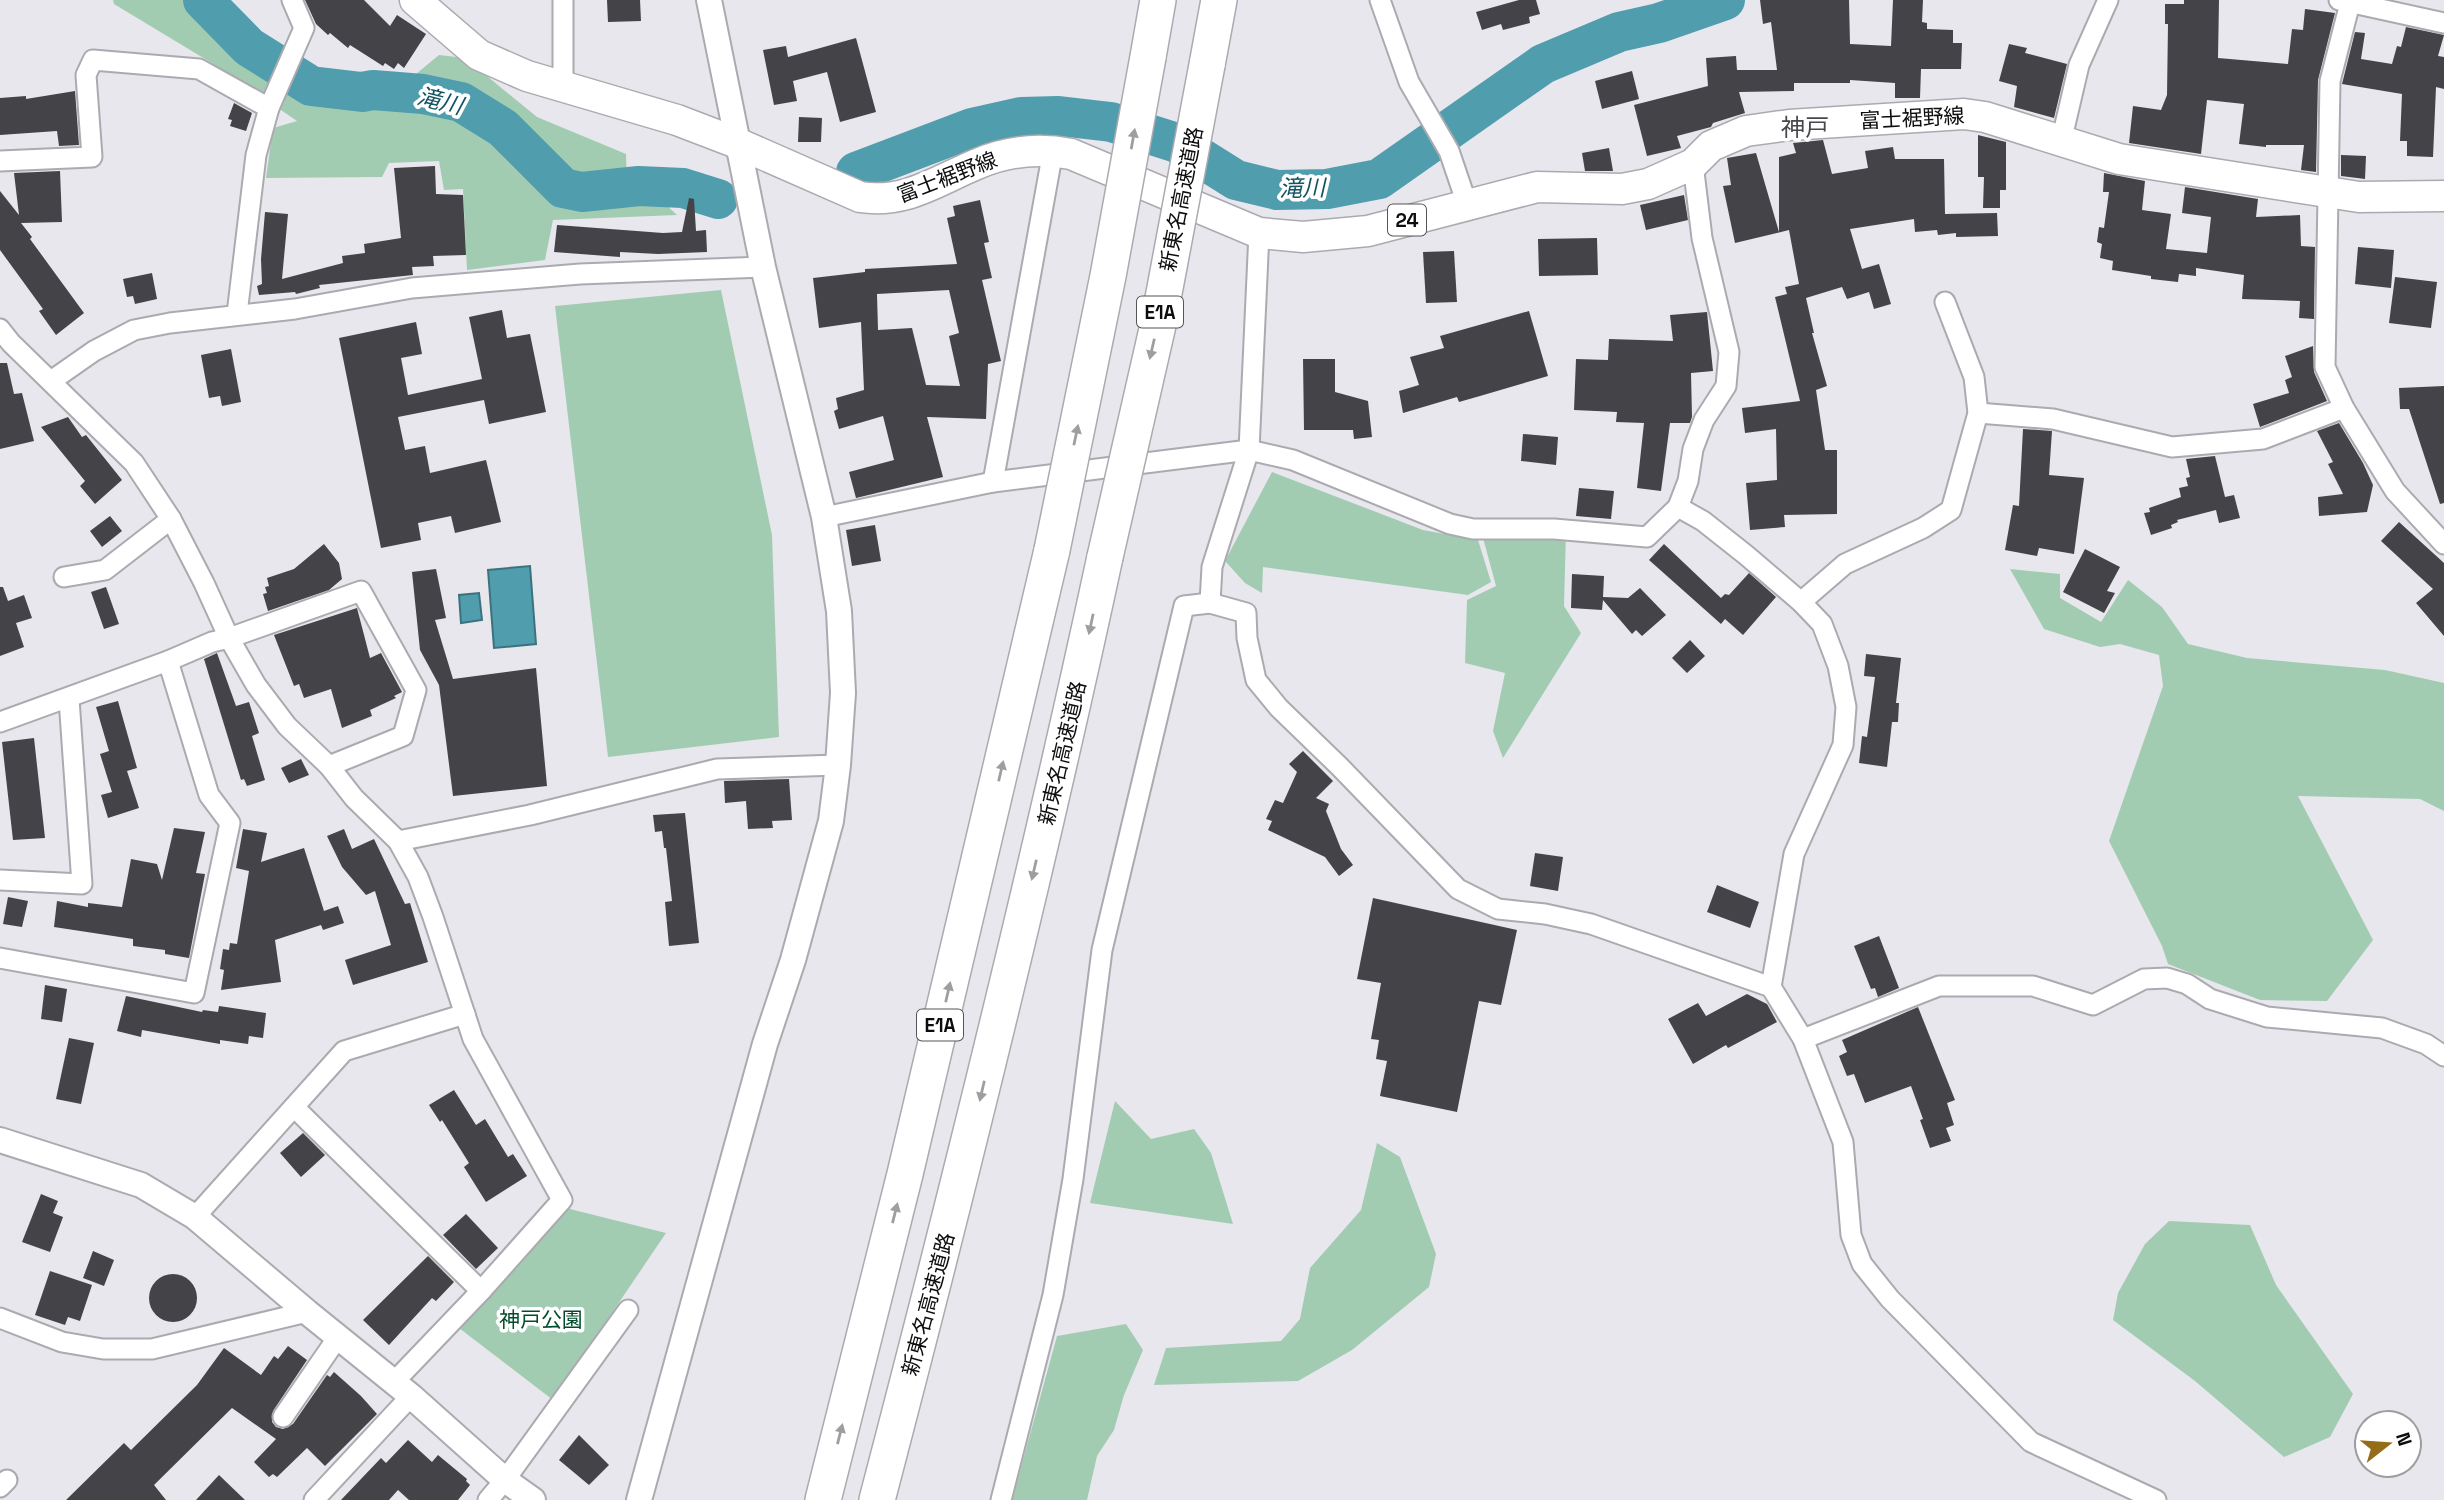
<svg xmlns="http://www.w3.org/2000/svg" width="2444" height="1500" font-family="'Space Grotesk','Noto Sans JP',sans-serif">
<style>
.green{fill:#a2ccb2}
.water{fill:#509dae;stroke:#3c727e;stroke-width:2}
.lines{fill:none;stroke-linecap:round;stroke-linejoin:round}
.river{stroke:#509dae;stroke-width:40}
.building{fill:#444348;fill-rule:evenodd}
.minor-casing{stroke:#abaab0;stroke-width:23}
.tertiary-casing{stroke:#abaab0;stroke-width:28}
.primary-casing{stroke:#abaab0;stroke-width:33}
.motorway-casing{stroke:#abaab0;stroke-width:38}
.minor{stroke:#fff;stroke-width:19}
.tertiary{stroke:#fff;stroke-width:24}
.primary{stroke:#fff;stroke-width:30}
.motorway{stroke:#fff;stroke-width:35}
.motorway-bridge-casing{stroke:#abaab0;stroke-width:38;stroke-linecap:butt}
.motorway-bridge{stroke:#fff;stroke-width:35}
.oneway{fill:#9e9e9f}
.labels{text-anchor:middle;dominant-baseline:central;stroke-width:7;stroke-linejoin:round;paint-order:stroke}
.shield{fill:#fff;stroke:#565556;stroke-width:2}
.shield-label{font-size:19px;font-weight:bold;fill:#0d0c0e}
.street-label{font-size:21px;fill:#0d0c0e;stroke:#fff}
.park-label{font-size:21px;fill:#004e2d;stroke:#fff}
.water-label{font-size:23px;font-style:italic;fill:#125461;stroke:#fff}
.quarter-label{font-size:24px;fill:#48474c;stroke:#fff}
</style>
<rect width="100%" height="100%" fill="#e8e7ed"/>
<g class="green">
<polygon points="113,0 223,0 296,70 339,70 410,79 439,55 465,58 537,117 626,154 627,189 664,203 677,215 553,220 545,260 467,270 463,189 444,190 439,161 389,163 382,177 266,178 273,128 297,121 215,65 114,4"/>
<polygon points="721,290 772,535 779,737 608,757 555,306"/>
<polygon points="1272,472 1423,530 1478,540 1491,582 1468,595 1263,567 1262,593 1245,583 1225,561"/>
<polygon points="1566,530 1564,606 1581,633 1503,758 1493,731 1505,673 1465,663 1467,600 1496,586 1482,534"/>
<polygon points="2010,569 2060,574 2060,598 2101,622 2128,580 2162,607 2188,644 2247,658 2385,670 2444,683 2444,811 2420,799 2298,796 2373,940 2327,1001 2260,1000 2168,964 2162,946 2109,841 2163,686 2159,655 2120,644 2100,647 2044,629"/>
<polygon points="1115,1101 1151,1139 1194,1129 1211,1153 1233,1224 1090,1203"/>
<polygon points="1377,1143 1400,1157 1436,1254 1429,1287 1352,1350 1298,1381 1154,1385 1166,1348 1281,1341 1300,1319 1310,1268 1361,1210"/>
<polygon points="566,1208 666,1233 553,1400 459,1328"/>
<polygon points="2169,1221 2250,1225 2276,1285 2353,1394 2330,1437 2284,1457 2195,1381 2113,1320 2118,1293 2145,1244"/>
<polygon points="1126,1324 1143,1350 1124,1395 1114,1430 1097,1456 1087,1500 1012,1500 1057,1336"/>
</g>
<g class="water">
<polygon points="530,566 536,644 494,648 488,570"/>
<polygon points="479,593 482,620 461,623 459,595"/>
</g>
<g class="lines">
<g class="river">
<polyline points="203,0 249,47 311,86 362,92 373,90 423,94 461,102 503,128 563,188 582,192 639,186 683,188 718,199"/>
<polyline points="856,172 972,128 1021,117 1059,116 1111,122 1177,143 1236,180 1277,190 1327,189 1379,179 1543,64 1619,32 1659,23 1725,0"/>
</g>
</g>
<g class="building">
<polygon points="305,0 364,0 390,26 397,15 426,34 404,68 398,63 394,69 385,63 383,66 350,45 348,48 330,33 328,35 316,24"/>
<polygon points="607,0 640,0 641,21 608,22"/>
<polygon points="1519,0 1536,0 1540,14 1529,17 1530,23 1503,30 1501,24 1482,30 1476,12"/>
<polygon points="1760,0 1849,0 1850,44 1891,46 1893,0 1923,0 1922,22 1927,23 1927,29 1953,30 1953,43 1962,43 1961,69 1921,69 1920,98 1895,98 1895,83 1850,80 1850,83 1794,83 1794,91 1739,92 1745,113 1713,123 1711,127 1677,136 1681,148 1647,156 1634,105 1708,86 1706,58 1736,56 1737,70 1777,70 1771,22 1763,24"/>
<polygon points="2184,0 2219,0 2218,58 2288,64 2292,29 2303,30 2305,9 2335,13 2318,80 2316,172 2301,170 2304,145 2266,145 2266,147 2239,144 2244,104 2207,100 2201,154 2129,143 2133,106 2161,110 2167,95 2168,24 2165,24 2165,4 2184,4"/>
<polygon points="2406,27 2444,35 2438,56 2444,57 2444,89 2436,87 2433,157 2407,156 2407,141 2400,141 2402,94 2342,84 2355,32 2365,33 2361,59 2392,64 2397,46 2401,47"/>
<polygon points="856,38 876,112 840,122 827,72 793,81 797,101 774,105 763,50 786,46 788,57"/>
<polygon points="2009,44 2027,48 2025,53 2067,64 2054,118 2014,107 2017,86 1999,81"/>
<polygon points="1632,71 1639,99 1602,109 1595,81"/>
<polygon points="75,91 79,145 59,146 57,131 0,135 0,98 26,96 26,99"/>
<polygon points="234,103 252,113 246,131 230,126 232,120 228,119"/>
<polygon points="799,117 822,118 821,142 798,142"/>
<polygon points="1978,135 2006,142 2006,190 2000,190 2000,208 1983,208 1984,177 1978,177"/>
<polygon points="1823,140 1832,174 1868,168 1865,151 1893,147 1895,159 1944,159 1945,214 1997,213 1998,236 1956,237 1956,233 1938,235 1937,230 1915,232 1914,219 1850,229 1862,269 1879,264 1891,304 1874,309 1869,292 1847,299 1842,287 1806,298 1814,333 1812,333 1827,386 1816,390 1825,450 1837,450 1837,514 1784,515 1785,527 1750,530 1746,483 1777,480 1776,429 1745,433 1742,408 1800,401 1775,297 1787,294 1785,287 1799,284 1789,230 1735,243 1723,186 1731,185 1727,158 1756,153 1779,232 1779,157 1796,153 1793,143"/>
<polygon points="1609,148 1613,171 1585,171 1582,153"/>
<polygon points="2341,155 2366,156 2365,179 2341,176"/>
<polygon points="435,166 436,194 463,195 466,255 433,256 434,266 412,267 413,275 319,285 320,288 296,294 295,292 259,295 257,286 262,284 261,259 265,212 288,214 282,279 343,263 342,256 365,253 364,244 401,238 394,168"/>
<polygon points="60,171 62,222 21,223 32,237 30,239 84,313 56,335 39,311 43,309 0,250 0,191 19,215 14,173"/>
<polygon points="2104,173 2145,181 2142,210 2171,214 2166,249 2207,253 2211,217 2182,213 2185,187 2258,199 2256,217 2300,215 2301,246 2315,247 2314,319 2299,318 2300,301 2242,299 2244,275 2196,268 2196,276 2179,274 2178,282 2151,279 2151,276 2112,270 2113,261 2100,258 2102,244 2097,242 2099,227 2104,228 2109,192 2103,192"/>
<polygon points="1684,195 1688,220 1646,230 1640,205"/>
<polygon points="689,198 694,199 696,231 706,230 707,252 658,254 620,252 620,257 554,252 557,225 663,233 682,232"/>
<path d="M980,200L989,242L984,243L992,278L982,280L1001,361L988,364L986,419L927,417L943,477L856,498L849,472L894,460L883,416L839,429L834,411L838,409L836,398L864,390L861,322L819,328L813,278L865,272V269L957,264L947,218L955,216L953,206ZM949,290L959,333L949,336L960,386L926,385L912,328L878,330L877,294Z"/>
<polygon points="1597,238 1598,275 1539,276 1538,239"/>
<polygon points="2358,247 2394,250 2391,288 2355,284"/>
<polygon points="1454,251 1457,302 1426,303 1423,252"/>
<polygon points="152,273 157,299 135,304 133,296 127,297 123,279"/>
<polygon points="2395,277 2437,282 2431,328 2389,323"/>
<polygon points="502,310 507,338 530,334 546,412 489,424 484,400 398,417 405,450 425,446 430,473 486,460 501,522 455,533 451,516 418,523 421,540 381,548 339,338 416,322 422,354 401,358 408,395 482,379 469,317"/>
<polygon points="1529,311 1548,376 1480,396 1459,402 1457,397 1403,413 1399,391 1419,385 1410,357 1444,348 1440,336"/>
<polygon points="1707,312 1713,371 1691,373 1692,417 1690,423 1670,423 1661,491 1637,488 1644,423 1616,422 1617,412 1574,410 1576,359 1608,360 1609,339 1673,341 1670,315"/>
<polygon points="2313,346 2314,372 2327,401 2260,427 2253,404 2289,393 2285,380 2292,377 2285,356"/>
<polygon points="231,349 241,402 222,406 220,396 209,398 201,355"/>
<polygon points="1303,359 1335,359 1335,392 1368,401 1372,437 1354,439 1353,430 1304,430"/>
<polygon points="0,363 7,363 14,394 22,393 34,441 0,449"/>
<polygon points="2444,386 2444,503 2440,504 2409,409 2400,409 2399,388"/>
<polygon points="68,417 82,437 86,435 122,480 95,504 80,486 85,481 41,427"/>
<polygon points="2339,423 2363,463 2373,485 2367,512 2319,516 2318,497 2343,494 2328,464 2333,462 2317,431"/>
<polygon points="2023,429 2052,431 2049,475 2084,478 2074,554 2039,548 2037,556 2005,550 2013,505 2019,506"/>
<polygon points="1523,434 1558,437 1556,465 1521,461"/>
<polygon points="2215,456 2225,497 2234,495 2240,518 2219,523 2216,510 2177,520 2178,522 2171,525 2172,528 2151,535 2144,513 2150,512 2149,508 2181,497 2179,488 2188,486 2186,478 2190,477 2186,459"/>
<polygon points="1579,488 1614,491 1611,519 1576,516"/>
<polygon points="110,516 122,531 102,547 90,531"/>
<polygon points="2399,522 2444,563 2444,636 2416,603 2433,589 2381,541"/>
<polygon points="875,525 881,561 852,566 846,530"/>
<polygon points="324,544 339,563 342,579 329,590 268,611 263,594 267,593 265,587 269,586 267,578 294,569"/>
<polygon points="1664,544 1721,598 1725,594 1729,595 1749,573 1776,597 1743,635 1725,619 1721,624 1649,560"/>
<polygon points="2085,549 2120,567 2107,591 2115,593 2104,613 2063,592"/>
<polygon points="436,569 446,618 435,620 453,679 536,668 547,786 453,796 439,685 420,650 412,572"/>
<polygon points="1572,574 1604,576 1603,597 1628,598 1640,588 1666,615 1642,636 1636,630 1632,634 1603,600 1602,610 1571,608"/>
<polygon points="0,587 3,587 8,601 24,595 32,618 16,623 24,647 0,656"/>
<polygon points="106,587 119,624 104,629 91,592"/>
<polygon points="357,608 370,658 381,653 402,692 394,696 396,698 370,710 372,716 342,728 331,689 304,698 299,684 294,686 274,635"/>
<polygon points="1690,640 1705,656 1687,673 1672,658"/>
<polygon points="217,653 236,706 249,702 259,733 252,736 265,780 247,786 244,779 241,780 204,659"/>
<polygon points="1866,654 1901,658 1896,703 1899,703 1898,722 1892,722 1887,767 1859,763 1862,736 1867,737 1875,677 1864,676"/>
<polygon points="118,701 137,768 127,771 139,808 108,818 101,795 112,792 100,754 109,751 96,707"/>
<polygon points="34,738 45,838 13,840 2,742"/>
<polygon points="1303,751 1333,781 1316,798 1329,804 1326,811 1341,849 1353,865 1339,876 1325,857 1268,830 1272,821 1266,819 1275,800 1283,803 1297,772 1289,764"/>
<polygon points="301,759 309,775 289,783 281,768"/>
<polygon points="789,779 792,820 772,821 773,828 748,829 746,801 725,803 724,781"/>
<polygon points="685,813 699,943 669,946 665,902 672,901 666,848 664,848 662,831 655,832 653,815"/>
<polygon points="174,828 205,832 196,873 205,874 189,958 165,954 165,950 133,946 133,939 54,927 57,901 88,907 88,903 122,907 131,859 157,864 162,880"/>
<polygon points="243,829 267,833 261,862 304,848 324,911 338,906 344,923 323,930 321,925 275,940 281,982 221,990 224,970 220,969 223,949 229,950 230,943 237,944 249,871 236,868"/>
<polygon points="344,829 352,849 374,839 405,904 410,903 428,962 353,985 345,960 391,945 375,891 366,895 342,867 327,836"/>
<polygon points="1535,853 1563,857 1558,891 1530,886"/>
<polygon points="1717,885 1759,902 1750,928 1707,912"/>
<polygon points="8,897 28,901 22,927 3,924"/>
<polygon points="1373,898 1517,930 1501,1005 1479,1001 1457,1112 1380,1096 1387,1061 1376,1059 1379,1040 1371,1039 1381,983 1357,979"/>
<polygon points="1879,936 1899,988 1878,997 1875,988 1871,989 1854,946"/>
<polygon points="45,985 67,989 62,1022 41,1019"/>
<polygon points="1747,994 1767,1004 1777,1022 1728,1048 1726,1045 1693,1064 1668,1019 1698,1003 1706,1016"/>
<polygon points="126,996 202,1012 203,1010 218,1012 219,1006 266,1013 263,1038 249,1036 248,1044 220,1040 220,1044 142,1030 141,1037 117,1031"/>
<polygon points="1918,1007 1955,1100 1947,1103 1954,1125 1946,1128 1951,1141 1930,1148 1920,1120 1923,1119 1911,1086 1865,1103 1854,1074 1847,1076 1839,1056 1847,1052 1842,1040"/>
<polygon points="69,1038 94,1043 81,1104 56,1099"/>
<polygon points="454,1090 476,1125 485,1119 508,1157 513,1154 527,1176 486,1202 464,1167 469,1163 442,1120 440,1122 429,1105"/>
<polygon points="303,1133 325,1155 301,1177 280,1153"/>
<polygon points="41,1194 58,1201 53,1213 63,1217 50,1252 22,1242"/>
<polygon points="466,1214 498,1248 476,1269 443,1235"/>
<polygon points="93,1251 114,1260 104,1286 83,1278"/>
<polygon points="428,1256 454,1282 436,1301 432,1298 389,1345 363,1320"/>
<polygon points="50,1271 92,1285 80,1321 68,1317 65,1325 35,1315"/>
<circle cx="173" cy="1298" r="24"/>
<polygon points="288,1346 307,1360 273,1411 272,1422 276,1427 283,1429 293,1424 327,1375 330,1377 334,1372 361,1396 377,1414 325,1466 307,1448 277,1477 273,1474 269,1477 254,1462 276,1439 232,1408 154,1485 166,1500 66,1500 124,1443 131,1450 197,1385 224,1348 261,1375 274,1356 278,1359"/>
<polygon points="579,1435 609,1465 589,1485 559,1460"/>
<polygon points="408,1440 432,1462 438,1455 467,1479 466,1481 470,1485 458,1500 409,1500 398,1490 389,1500 341,1500 381,1458 386,1463"/>
<polygon points="219,1475 245,1500 196,1500"/>
</g>
<g class="lines">
<g class="minor-casing">
<g id="minor">
<polyline points="1380,0 1409,82 1449,151 1467,204"/>
<polyline points="2339,0 2444,23"/>
<polyline points="2350,3 2330,81 2325,367 2344,408 2395,491 2444,544"/>
<polyline points="563,86 563,0"/>
<polyline points="2061,142 2079,65 2108,0"/>
<polyline points="0,161 92,157 86,75 93,60 199,69 269,108"/>
<polyline points="1693,164 1702,238 1729,352 1726,386 1704,420 1693,449 1688,481 1678,507 1703,521 1746,555 1801,602 1822,624 1838,666 1846,707 1843,745 1794,854 1771,987"/>
<polyline points="1259,233 1249,450 1212,567 1210,603 1246,613 1247,638 1256,680 1279,708 1339,766 1458,889 1498,909 1545,914 1591,924 1771,987 1803,1039 1843,1142 1851,1235 1862,1264 1890,1299 2031,1442 2156,1500"/>
<polyline points="237,314 256,155 269,108 304,28 292,0"/>
<polyline points="0,329 11,343 134,463 171,519 204,583 229,638 256,685 287,726 329,766 354,798 398,841 418,877 433,917 473,1039 562,1200 481,1291"/>
<polyline points="51,381 94,351 134,330 170,323 295,309 412,288 580,274 763,267"/>
<polyline points="1978,413 2053,419 2172,447 2263,439 2344,408"/>
<polyline points="993,482 1053,151"/>
<polyline points="824,517 993,482 1249,450 1293,460 1450,524 1473,529 1554,529 1647,537 1678,507"/>
<polyline points="64,577 105,570 171,519"/>
<polyline points="1801,602 1845,564 1923,528 1951,510 1978,413 1974,377 1945,302"/>
<polyline points="0,722 168,661 212,642 229,638 361,591 416,690 403,736 329,766"/>
<polyline points="398,841 530,815 717,769 838,765"/>
<polyline points="0,880 82,884 69,699"/>
<polyline points="0,958 194,993 230,823 209,795 168,661"/>
<polyline points="1803,1039 1939,986 2033,986 2093,1005 2144,979 2167,978 2187,984 2210,999 2267,1017 2382,1028 2426,1044 2444,1056"/>
<polyline points="294,1107 481,1291 394,1382"/>
<polyline points="195,1217 344,1051 465,1014"/>
<polyline points="0,1318 62,1342 103,1349 152,1349 307,1312"/>
<polyline points="283,1417 338,1337"/>
<polyline points="0,1487 7,1480"/>
<polyline points="314,1500 411,1396"/>
<polyline points="488,1500 505,1480 628,1310"/>
<polyline points="1001,1500 1053,1295 1073,1179 1102,950 1184,606 1210,603"/>
</g>
</g>
<g class="tertiary-casing">
<g id="tertiary">
<polyline points="0,1140 141,1185 195,1217 307,1312 411,1396 505,1480 533,1500"/>
<polyline points="639,1500 765,1044 793,960 831,821 838,765 843,693 839,611 824,517 763,267 709,0"/>
</g>
</g>
<g class="primary-casing">
<path id="primary" d="M415,0L479,55L527,76L677,120L737,143L860,197C906,204 936,181 977,164C1007,151 1040,148 1071,154L1259,233L1303,237L1368,231L1537,187L1622,189L1648,184L1693,164L1711,146L1746,131L1789,125L1964,114L1985,117L2119,159L2359,197L2444,196"/>
</g>
<g class="motorway-casing">
<g id="motorway">
<polyline points="1148,57 1158,0"/>
<polyline points="1207,65 1219,0"/>
<polyline points="823,1500 905,1174 1052,550"/>
<path d="M877,1500C959,1187 1037,873 1105,557"/>
</g>
</g>
<use href="#minor" class="minor"/>
<use href="#tertiary" class="tertiary"/>
<use href="#primary" class="primary"/>
<use href="#motorway" class="motorway"/>
<g class="motorway-bridge-casing">
<g id="motorway-bridge">
<polyline points="1052,550 1108,276 1148,57"/>
<polyline points="1105,557 1158,325 1207,65"/>
</g>
</g>
<use href="#motorway-bridge" class="motorway-bridge"/>
</g>
<defs><path id="oneway-solid" d="M-6-.8H1V-3.2L6.5 0L1 3.2V.8H-6Z" transform="scale(1.75)"/></defs>
<g class="oneway">
<use href="#oneway-solid" transform="translate(1133 139) rotate(-80)"/>
<use href="#oneway-solid" transform="translate(1152 349) rotate(103)"/>
<use href="#oneway-solid" transform="translate(1076 435) rotate(-78)"/>
<use href="#oneway-solid" transform="translate(1091 624) rotate(102)"/>
<use href="#oneway-solid" transform="translate(1001 771) rotate(-77)"/>
<use href="#oneway-solid" transform="translate(1034 870) rotate(103)"/>
<use href="#oneway-solid" transform="translate(948 992) rotate(-77)"/>
<use href="#oneway-solid" transform="translate(982 1091) rotate(103)"/>
<use href="#oneway-solid" transform="translate(895 1213) rotate(-76)"/>
<use href="#oneway-solid" transform="translate(840 1434) rotate(-76)"/>
</g>
<g class="labels">
<g class="shield">
<rect x="1388" y="204.5" width="38" height="31" rx="5"/>
<rect x="1137" y="296.5" width="46" height="31" rx="5"/>
<rect x="917" y="1009.5" width="46" height="31" rx="5"/>
</g>
<g class="shield-label">
<text x="1407" y="220">24</text>
<text x="1160" y="312">E1A</text>
<text x="940" y="1025">E1A</text>
</g>
<g class="street-label">
<text transform="translate(1912 118) rotate(-3)">富士裾野線</text>
<text transform="translate(947 177) rotate(-21)">富士裾野線</text>
<text transform="translate(1181 199) rotate(-79)">新東名高速道路</text>
<text transform="translate(1062 753) rotate(-77)">新東名高速道路</text>
<text transform="translate(928 1304) rotate(-75)">新東名高速道路</text>
</g>
<g class="park-label">
<text x="541" y="1319">神戸公園</text>
</g>
<g class="water-label">
<text transform="translate(440 101) rotate(14)">滝川</text>
<text transform="translate(1302 188) rotate(-1)">滝川</text>
</g>
<g class="quarter-label">
<text x="1805" y="127">神戸</text>
</g>
</g>
<g transform="translate(2388 1444) rotate(73)"><circle r="33" fill="#ffffff" stroke="#9e9e9f" stroke-width="2"/>
<path d="M0-5L12 26L0 18L-12 26Z" fill="#956c17"/>
<text y="-10" font-size="19" font-weight="bold" text-anchor="middle" fill="#0d0c0e">N</text>
</g>
</svg>
